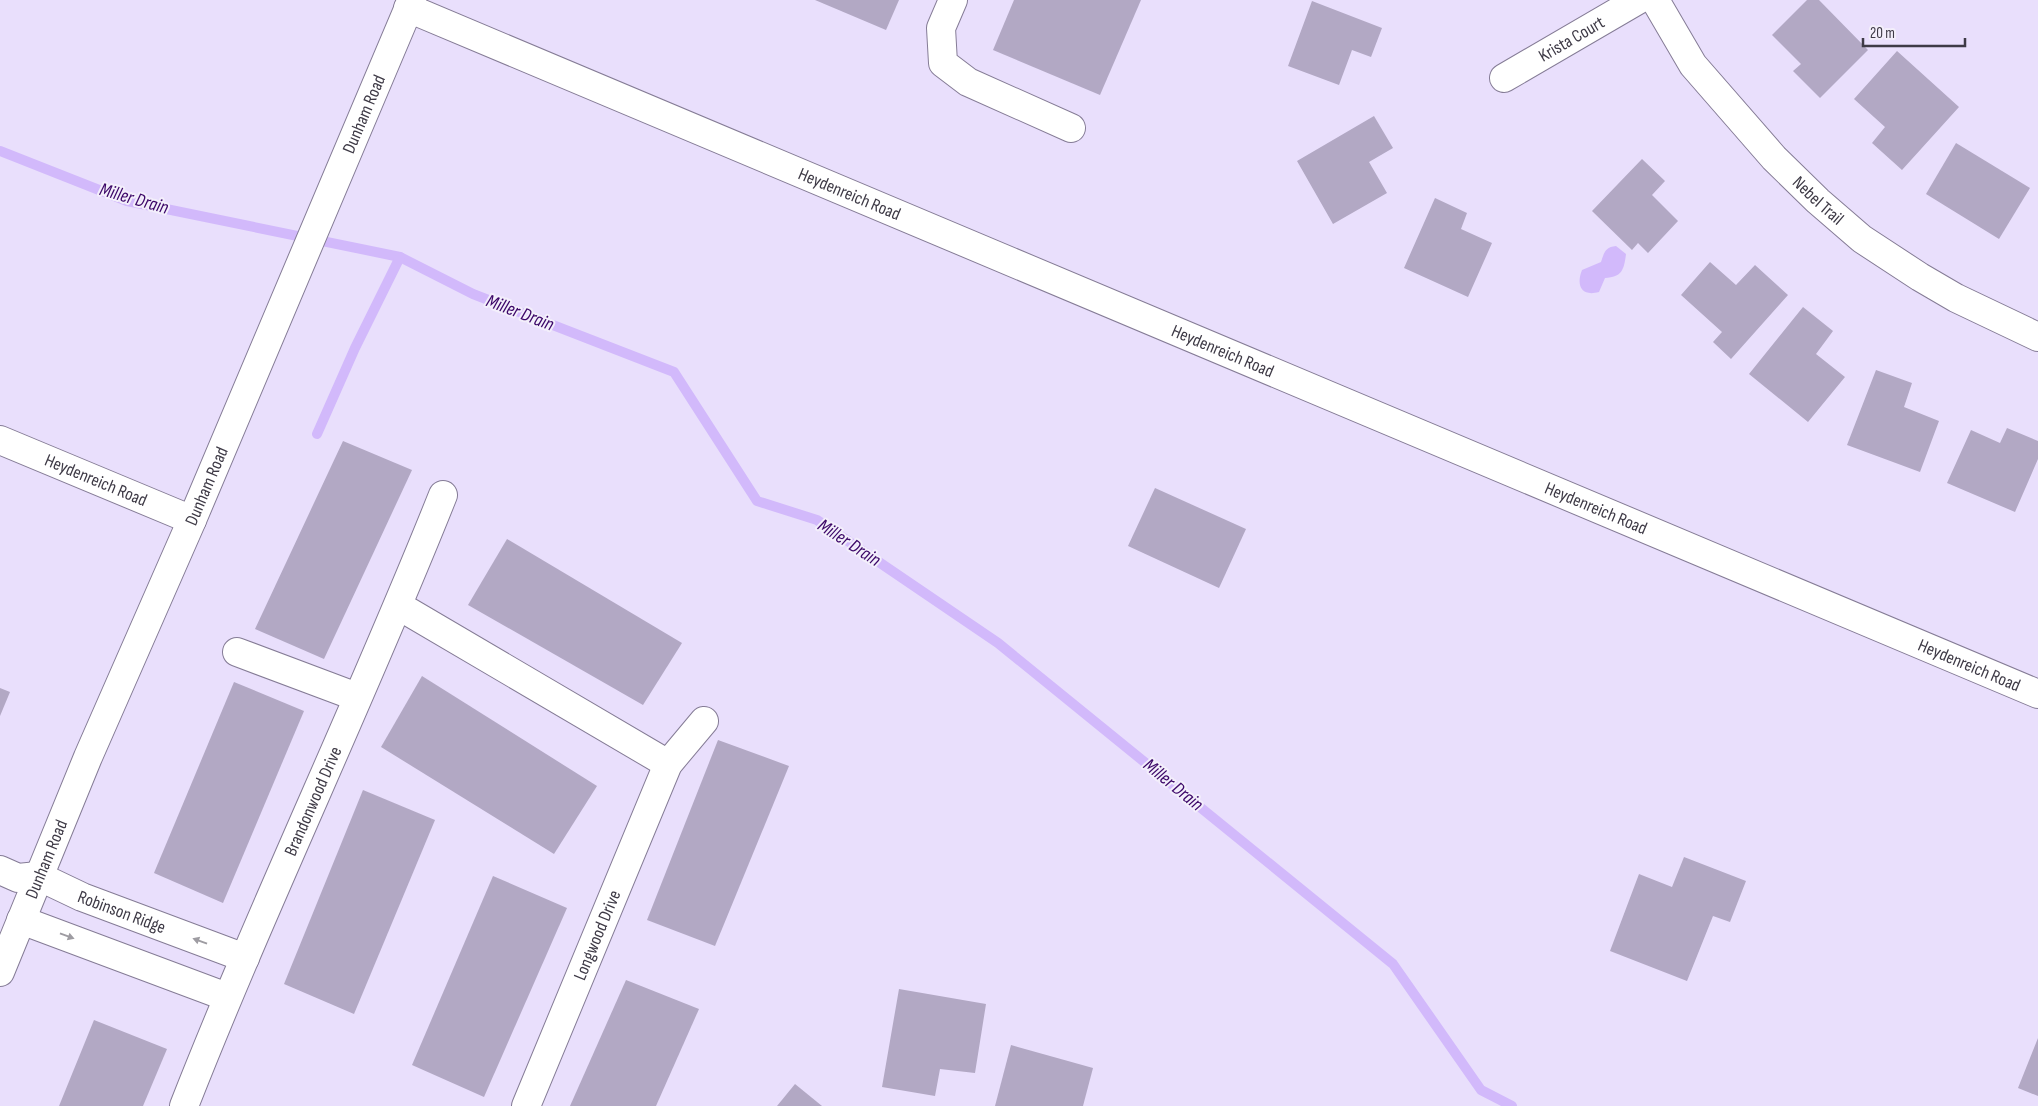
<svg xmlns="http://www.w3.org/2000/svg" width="2038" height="1106" font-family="'Sofia Sans Condensed',sans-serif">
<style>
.water{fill:#d2b9fb}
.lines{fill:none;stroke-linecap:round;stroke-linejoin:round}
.stream{stroke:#d2b9fb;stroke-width:10}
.building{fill:#b2a8c4}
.minor-casing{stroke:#857c96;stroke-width:30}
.minor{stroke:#fff;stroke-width:28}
.oneway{fill:#9e9ca2}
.labels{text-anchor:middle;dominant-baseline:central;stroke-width:4;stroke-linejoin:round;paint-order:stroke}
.street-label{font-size:18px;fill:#3e3a46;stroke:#f3effb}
.water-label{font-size:19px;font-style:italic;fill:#3c0768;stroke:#f3effb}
</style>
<rect width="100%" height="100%" fill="#e9dffc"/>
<path class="water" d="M1616,246L1626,254C1624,270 1622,277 1605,278L1599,292C1581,297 1576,285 1582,270L1601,262C1604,253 1605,247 1616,246Z"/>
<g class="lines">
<g class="stream">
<polyline points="0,151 127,201 400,257 473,294 674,372 757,501 817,520 998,643 1393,964 1481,1090 1512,1106"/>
<polyline points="317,434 355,348 400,257"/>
</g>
</g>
<g class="building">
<polygon points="815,0 899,0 886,30"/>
<polygon points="1014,0 1141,0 1100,95 993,50"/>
<polygon points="1807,0 1819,0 1868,50 1820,98 1793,71 1801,64 1772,35"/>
<polygon points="1312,1 1382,28 1371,57 1352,50 1339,85 1288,66"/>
<polygon points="1897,51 1959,107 1902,170 1872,143 1885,127 1854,99"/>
<polygon points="1374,116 1393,148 1369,162 1387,193 1333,224 1297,161"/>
<polygon points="1956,143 2030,188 1999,239 1926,194"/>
<polygon points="1642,159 1665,181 1652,195 1678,221 1648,253 1638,243 1632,250 1592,211"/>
<polygon points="1435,198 1467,213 1461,229 1492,243 1468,297 1404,268"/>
<polygon points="1710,262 1736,285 1755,265 1788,295 1731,359 1713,342 1722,332 1681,295"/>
<polygon points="1803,307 1833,331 1816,354 1845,377 1808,422 1749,374"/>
<polygon points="1876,370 1912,383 1904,407 1939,421 1920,472 1847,445"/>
<polygon points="2007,428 2038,441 2038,459 2015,512 1947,483 1971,430 2000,443"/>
<polygon points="343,441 412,470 324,659 255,629"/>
<polygon points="1155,488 1246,529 1219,588 1128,546"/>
<polygon points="507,539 682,643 643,705 468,605"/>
<polygon points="422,676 597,786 554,854 381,747"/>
<polygon points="234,682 304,711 223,903 154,873"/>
<polygon points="0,688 10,692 0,716"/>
<polygon points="718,740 789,766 715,946 647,920"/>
<polygon points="363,790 435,820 354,1014 284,984"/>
<polygon points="1684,857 1746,881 1730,922 1713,916 1687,981 1610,951 1639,874 1672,887"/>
<polygon points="493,876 567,908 484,1097 412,1065"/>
<polygon points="626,980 699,1009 656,1106 570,1106"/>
<polygon points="899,989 986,1004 975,1073 940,1069 935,1096 882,1087"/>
<polygon points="94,1020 167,1049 143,1106 59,1106"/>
<polygon points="2038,1038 2038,1096 2018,1088"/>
<polygon points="1011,1045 1093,1068 1083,1106 995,1106"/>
<polygon points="795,1084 822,1106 777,1106"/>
</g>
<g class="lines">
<g class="minor-casing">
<g id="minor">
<polyline points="953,0 941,28 943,63 968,82 1071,128"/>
<path id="s1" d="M1655,0L1693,65L1774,158L1818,201L1862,239L1920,277L1956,298L2038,337"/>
<path id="s2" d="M408,8L2038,694"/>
<path id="s3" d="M1504,78L1638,0"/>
<path id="s4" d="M0,440L192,520"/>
<polyline points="399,606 668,764"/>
<polyline points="237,652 357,697"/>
<path id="s5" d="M0,870L18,878L38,876L82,897L245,958"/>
<polyline points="21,920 227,997"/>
<path id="s6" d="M0,972L88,757L192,520L412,0"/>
<path id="s7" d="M184,1106C265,900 361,701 443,495"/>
<path id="s8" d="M526,1106L668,764L704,721"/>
</g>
</g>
<use href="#minor" class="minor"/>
</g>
<defs><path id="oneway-solid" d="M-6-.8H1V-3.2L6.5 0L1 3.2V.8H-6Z" transform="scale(1.25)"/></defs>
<g class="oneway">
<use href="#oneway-solid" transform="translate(67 936) rotate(20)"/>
<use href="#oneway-solid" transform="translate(200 941) rotate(-160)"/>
</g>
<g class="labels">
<g class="street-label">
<text stroke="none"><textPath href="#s3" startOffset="78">Krista Court</textPath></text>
<text stroke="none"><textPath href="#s6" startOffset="932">Dunham Road</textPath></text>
<text stroke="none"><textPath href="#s2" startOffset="479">Heydenreich Road</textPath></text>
<text stroke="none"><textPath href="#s1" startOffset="260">Nebel Trail</textPath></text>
<text stroke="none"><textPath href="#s2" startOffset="884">Heydenreich Road</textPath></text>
<text stroke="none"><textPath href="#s4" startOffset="104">Heydenreich Road</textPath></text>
<text stroke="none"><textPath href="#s6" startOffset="528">Dunham Road</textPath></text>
<text stroke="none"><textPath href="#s2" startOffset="1289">Heydenreich Road</textPath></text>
<text stroke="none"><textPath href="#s2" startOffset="1694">Heydenreich Road</textPath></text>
<text stroke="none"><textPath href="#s7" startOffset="331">Brandonwood Drive</textPath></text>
<text stroke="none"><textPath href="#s6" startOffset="122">Dunham Road</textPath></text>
<text stroke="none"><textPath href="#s5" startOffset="131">Robinson Ridge</textPath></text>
<text stroke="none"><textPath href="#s8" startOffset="185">Longwood Drive</textPath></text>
</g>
<g class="water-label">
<text transform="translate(134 199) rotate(16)">Miller Drain</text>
<text transform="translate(520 313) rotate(21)">Miller Drain</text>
<text transform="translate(849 543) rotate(33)">Miller Drain</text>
<text transform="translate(1173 785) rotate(39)">Miller Drain</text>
</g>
</g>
<path d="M1863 38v8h102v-8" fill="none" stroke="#3e3a46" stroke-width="2.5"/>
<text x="1870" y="38" font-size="15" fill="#3e3a46" stroke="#f3effb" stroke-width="4" paint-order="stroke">20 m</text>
</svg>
